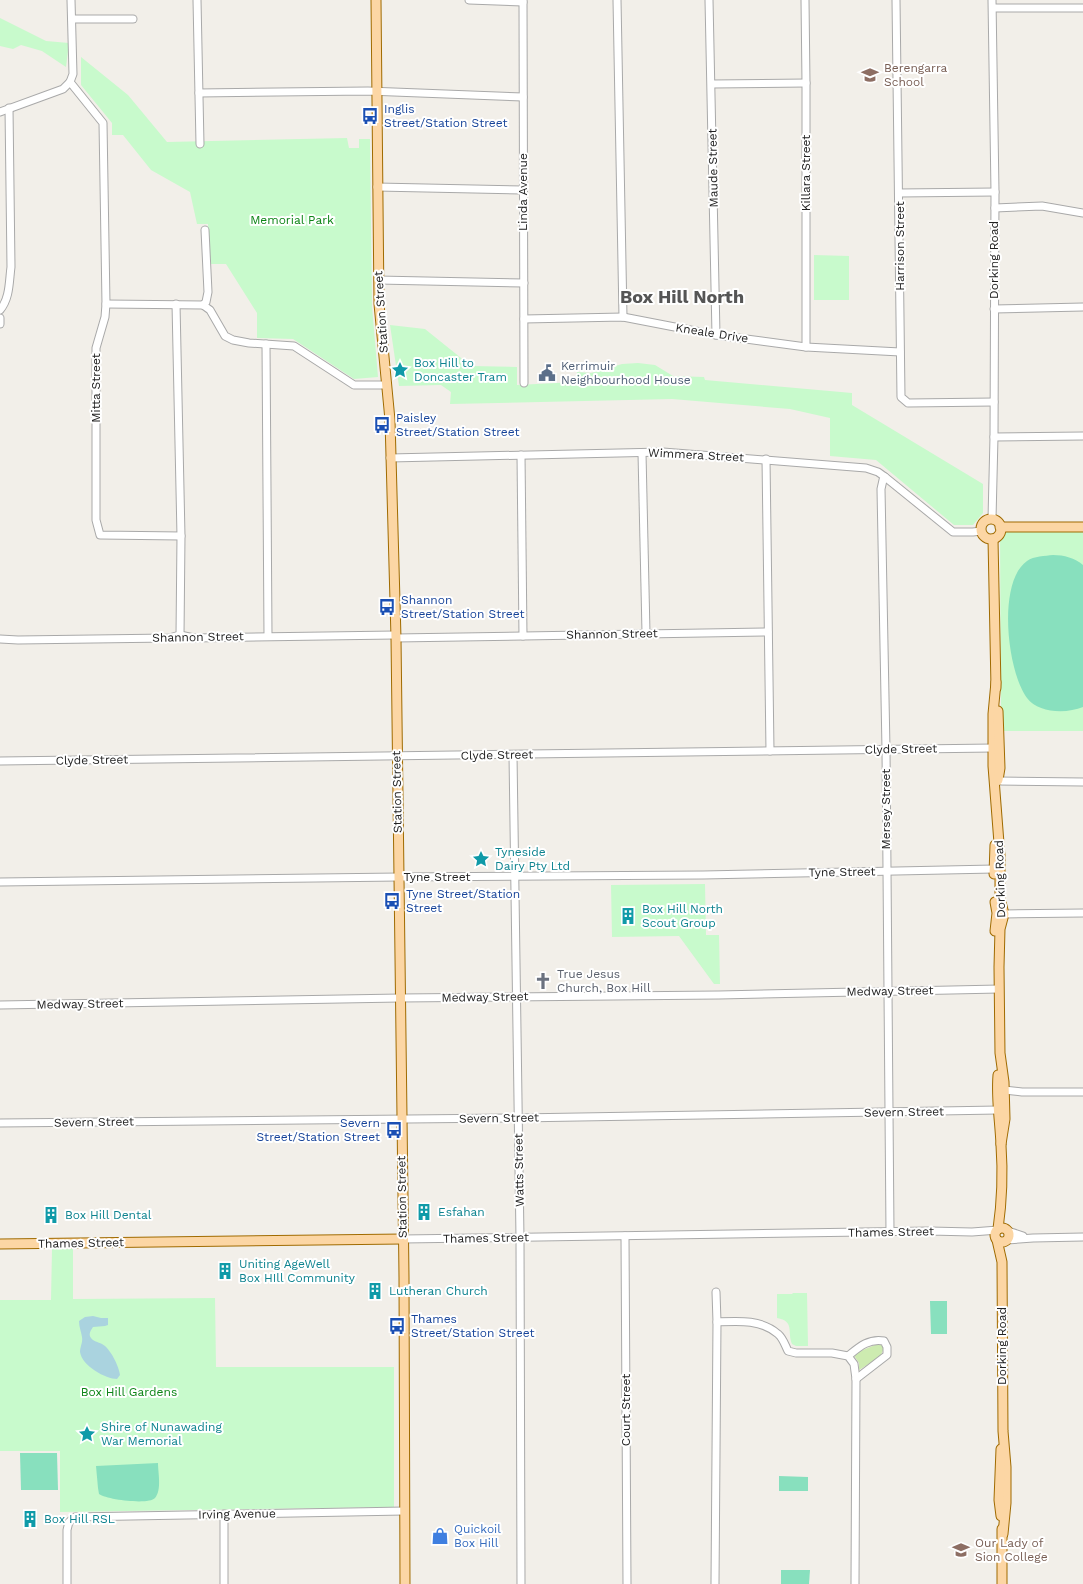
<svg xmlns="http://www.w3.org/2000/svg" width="1083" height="1584" font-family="'Work Sans',sans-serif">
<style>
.grass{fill:#cdebb0}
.park{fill:#c8facc}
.pitch{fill:#88e0be}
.water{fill:#aad3df}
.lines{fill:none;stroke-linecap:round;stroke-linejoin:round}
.minor-casing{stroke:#a9a9a9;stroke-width:9}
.major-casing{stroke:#a06b00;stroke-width:11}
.minor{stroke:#fff;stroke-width:7}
.major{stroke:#fcd6a4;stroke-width:9}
.labels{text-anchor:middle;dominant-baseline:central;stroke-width:4;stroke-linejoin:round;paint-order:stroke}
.education-label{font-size:12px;fill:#785e54;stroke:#fff;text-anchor:start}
.transit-label{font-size:12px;fill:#164399;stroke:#fff;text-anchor:start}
.street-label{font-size:12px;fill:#222;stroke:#fff}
.park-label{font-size:12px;fill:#0c8416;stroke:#fff}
.culture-label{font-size:12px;fill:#0d838f;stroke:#fff;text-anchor:start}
.service-label{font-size:12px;fill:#4e5e75;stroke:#fff;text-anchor:start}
.worship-label{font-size:12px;fill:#5b616d;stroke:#fff;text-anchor:start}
.shop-label{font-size:12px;fill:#366cbe;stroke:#fff;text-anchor:start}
.district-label{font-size:18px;font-weight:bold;fill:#555;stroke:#fff}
</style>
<rect width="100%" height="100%" fill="#f2efe9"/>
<polygon class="grass" points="880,1343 884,1348 880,1357 859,1370 859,1363 853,1354"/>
<g class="park">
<polygon points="0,18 46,41 69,43 66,67 42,51 21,45 13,49 0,46"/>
<polygon points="81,57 128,95 167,142 347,138 349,148 359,148 359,139 370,139 372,306 378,377 354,379 293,339 257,338 257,313 226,264 209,264 208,224 197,224 190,192 151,170 123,135 112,135 112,123 81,85"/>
<polygon points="814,255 849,256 849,300 814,300"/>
<polygon points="390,325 425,329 471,366 517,367 517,385 576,382 577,372 591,373 622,364 638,363 655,365 673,376 704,377 705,380 852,393 852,405 983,484 983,513 973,525 954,525 876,460 830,456 830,418 790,409 672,399 450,404 451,392 441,385 399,386"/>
<polygon points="1083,531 1083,731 1001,731 1000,532"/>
<polygon points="705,884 706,935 719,935 720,984 714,984 679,936 612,937 611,885"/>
<polygon points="52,1249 73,1249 73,1299 215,1298 216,1367 394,1367 394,1507 60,1512 60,1451 0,1451 0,1300 51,1300"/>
<path d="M793,1293H807L808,1346H796L792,1344C787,1332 795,1321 777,1318V1294H792Z"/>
</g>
<g class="pitch">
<path d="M1053,555C1064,555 1075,558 1083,565V707C1066,714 1038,713 1027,698C1007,671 997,582 1027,561C1034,556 1045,556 1053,555Z"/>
<polygon points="930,1301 947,1301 947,1334 931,1334"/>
<polygon points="20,1453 57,1453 58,1490 21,1490"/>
<path d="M158,1463C158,1473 162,1490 155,1498C149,1505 108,1500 99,1494L98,1488L96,1466Z"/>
<polygon points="779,1476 808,1477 808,1491 779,1491"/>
<polygon points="781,1570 810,1570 809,1584 781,1584"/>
</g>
<path class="water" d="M93,1316L101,1318H108V1325L105,1326L93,1327C91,1330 88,1334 91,1338C93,1341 98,1342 102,1344C110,1348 119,1366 120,1375L117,1379C106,1379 82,1366 80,1352C80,1347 83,1342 82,1337C81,1331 79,1327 79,1321L85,1317Z"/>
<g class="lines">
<g class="minor-casing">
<g id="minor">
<polyline points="197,0 200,144"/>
<polyline points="469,0 523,2"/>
<polyline points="523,0 524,383"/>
<polyline points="617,0 623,317"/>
<polyline points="709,0 716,335"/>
<polyline points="805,0 806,83 806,347"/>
<polyline points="896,0 901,397 908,403 994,402"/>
<polyline points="993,8 1083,8"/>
<polyline points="72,19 133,19"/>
<polyline points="70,82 103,123 106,304 105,317 96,348 96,520 100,535 181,536"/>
<polyline points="712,84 806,83"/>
<polyline points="199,93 368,91 523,97"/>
<polyline points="0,112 63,89 70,82 73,74 71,0"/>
<polyline points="377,187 523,190"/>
<polyline points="899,193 995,192"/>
<polyline points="995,208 1042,206 1083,213"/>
<polyline points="378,280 524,283"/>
<polyline points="106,304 203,305 210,310 225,336 233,340 249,343 294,346 354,385 386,385"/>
<polyline points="176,304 181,536 180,635"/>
<polyline points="203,305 206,302 208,292 205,230"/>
<polyline points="994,309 1083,307"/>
<path d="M0,310C10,298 9,282 11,267L9,108"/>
<polyline points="0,318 0,324"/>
<polyline points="524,319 623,317 716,335 806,347 900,352"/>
<polyline points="266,344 268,636"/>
<polyline points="994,437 1083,436"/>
<polyline points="642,453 646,633"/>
<polyline points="521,455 523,636"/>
<polyline points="390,458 663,452 866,468 878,472 885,477 953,532 973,532 981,531"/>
<polyline points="766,459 770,751"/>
<polyline points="885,477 883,480 881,489 886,749 890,1232"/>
<polyline points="992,519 994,437 995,192 992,0"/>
<polyline points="396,638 768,632"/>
<polyline points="0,639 18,640 169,638 180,635 194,638 395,635"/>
<polyline points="513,755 520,1238 521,1584"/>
<polyline points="0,761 993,748"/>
<polyline points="998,781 1083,782"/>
<polyline points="0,882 399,877 703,875 994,869"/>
<polyline points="1004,914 1083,913"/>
<polyline points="0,1005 400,998 719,995 999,989"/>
<polyline points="1004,1090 1022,1092 1083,1092"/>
<polyline points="0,1123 518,1118 998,1110"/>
<polyline points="1008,1231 1023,1236"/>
<polyline points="625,1236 627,1584"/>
<polyline points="403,1239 930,1231 972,1232 998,1230"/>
<polyline points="1007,1240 1033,1238 1083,1237"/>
<path d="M717,1322C738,1321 761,1319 778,1334C783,1338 785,1345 788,1351L796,1353H832L848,1356L854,1364L856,1379L855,1584"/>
<path d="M848,1356C859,1347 869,1338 884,1341L887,1347V1355L856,1379"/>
<polyline points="224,1514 224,1584"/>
<polyline points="67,1584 67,1530 69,1522 75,1517 404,1511"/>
<polyline points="715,1584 717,1322 716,1292"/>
</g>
</g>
<g class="major-casing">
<g id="major">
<polyline points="376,0 379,304 390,420 396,638 404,1277 405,1584"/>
<circle cx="991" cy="529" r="10"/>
<polyline points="1000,527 1083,527"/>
<polyline points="993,539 996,688"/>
<polyline points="996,682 993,714 993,766 1000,856 1000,898 1004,914 1000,929 999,967 1000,1053 1004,1082 1005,1119 1001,1144"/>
<polyline points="998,711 1000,768 998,780"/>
<polyline points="994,874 995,845"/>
<polyline points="995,931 997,913 995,902"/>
<path d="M998,1075C996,1099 1000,1121 1001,1145C1003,1173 1002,1201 998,1229"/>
<circle cx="1002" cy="1235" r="7"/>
<polyline points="997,1240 1002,1262 1003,1431 1006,1467 1006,1503 1003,1534"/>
<polyline points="0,1244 403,1239"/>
<polyline points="1001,1449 999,1500 1001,1516"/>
<polyline points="1002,1529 1002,1584"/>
</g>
</g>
<use href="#minor" class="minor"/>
<use href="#major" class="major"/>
</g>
<defs>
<g id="school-bare" transform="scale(1.35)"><path d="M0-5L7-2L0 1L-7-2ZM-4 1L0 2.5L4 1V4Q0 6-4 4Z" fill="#8d6e63" stroke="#fff" stroke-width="2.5" paint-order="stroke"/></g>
<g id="bus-bare" transform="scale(1.35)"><path d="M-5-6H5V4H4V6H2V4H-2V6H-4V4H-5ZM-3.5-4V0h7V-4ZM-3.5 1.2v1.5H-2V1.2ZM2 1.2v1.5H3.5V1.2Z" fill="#1a4fb4" stroke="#fff" stroke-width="2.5" paint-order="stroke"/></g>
<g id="sight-bare" transform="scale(1.35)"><path d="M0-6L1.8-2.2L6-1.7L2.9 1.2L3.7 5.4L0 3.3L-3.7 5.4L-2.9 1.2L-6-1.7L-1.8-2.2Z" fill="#0f9aa8" stroke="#fff" stroke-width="2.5" paint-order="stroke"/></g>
<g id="civic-bare" transform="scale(1.35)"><path d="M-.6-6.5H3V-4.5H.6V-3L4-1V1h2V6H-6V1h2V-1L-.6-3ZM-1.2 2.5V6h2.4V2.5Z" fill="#5c6f8a" stroke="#fff" stroke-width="2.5" paint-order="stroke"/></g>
<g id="building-bare" transform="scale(1.35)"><path d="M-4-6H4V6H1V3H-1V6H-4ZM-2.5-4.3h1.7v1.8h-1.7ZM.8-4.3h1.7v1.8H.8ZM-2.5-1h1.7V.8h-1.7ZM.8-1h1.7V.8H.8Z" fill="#0f9aa8" stroke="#fff" stroke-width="2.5" paint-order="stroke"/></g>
<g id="church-bare" transform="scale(1.35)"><path d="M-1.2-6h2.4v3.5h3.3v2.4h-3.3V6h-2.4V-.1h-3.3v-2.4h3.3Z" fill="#6b7280" stroke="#fff" stroke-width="2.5" paint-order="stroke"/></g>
<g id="shop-bare" transform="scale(1.35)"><path d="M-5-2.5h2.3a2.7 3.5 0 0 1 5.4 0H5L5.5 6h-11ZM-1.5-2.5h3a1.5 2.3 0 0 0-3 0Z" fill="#3f7fe0" stroke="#fff" stroke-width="2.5" paint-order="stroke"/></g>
</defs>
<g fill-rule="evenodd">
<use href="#school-bare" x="870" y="75"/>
<use href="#bus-bare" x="370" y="116"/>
<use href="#sight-bare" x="400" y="370"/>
<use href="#civic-bare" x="547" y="373"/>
<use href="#bus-bare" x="382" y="425"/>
<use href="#bus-bare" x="387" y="607"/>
<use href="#sight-bare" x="481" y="859"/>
<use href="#bus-bare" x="392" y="901"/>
<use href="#building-bare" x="628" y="916"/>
<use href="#church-bare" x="543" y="981"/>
<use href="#bus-bare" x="394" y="1130"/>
<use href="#building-bare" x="424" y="1212"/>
<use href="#building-bare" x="51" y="1215"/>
<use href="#building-bare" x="225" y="1271"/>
<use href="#building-bare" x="375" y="1291"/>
<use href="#bus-bare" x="397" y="1326"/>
<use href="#sight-bare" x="87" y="1434"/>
<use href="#building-bare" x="30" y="1519"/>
<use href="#shop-bare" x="440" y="1536"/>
<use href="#school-bare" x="961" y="1550"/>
</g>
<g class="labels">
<g class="education-label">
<text x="884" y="68">Berengarra<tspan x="884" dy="14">School</tspan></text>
<text x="975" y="1543">Our Lady of<tspan x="975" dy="14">Sion College</tspan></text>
</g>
<g class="transit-label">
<text x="384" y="109">Inglis<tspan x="384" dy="14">Street/Station Street</tspan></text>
<text x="396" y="418">Paisley<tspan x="396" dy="14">Street/Station Street</tspan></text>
<text x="401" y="600">Shannon<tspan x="401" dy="14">Street/Station Street</tspan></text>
<text x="406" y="894">Tyne Street/Station<tspan x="406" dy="14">Street</tspan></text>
<text x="380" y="1123" text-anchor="end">Severn<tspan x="380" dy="14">Street/Station Street</tspan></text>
<text x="411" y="1319">Thames<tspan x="411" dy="14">Street/Station Street</tspan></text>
</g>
<g class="street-label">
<text transform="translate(713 168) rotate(-91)">Maude Street</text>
<text transform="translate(806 173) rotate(-90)">Killara Street</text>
<text transform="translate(523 192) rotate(-90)">Linda Avenue</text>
<text transform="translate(900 246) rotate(-90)">Harrison Street</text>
<text transform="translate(994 260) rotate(-90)">Dorking Road</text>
<text transform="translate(381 312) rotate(-94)">Station Street</text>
<text transform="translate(712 333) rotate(9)">Kneale Drive</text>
<text transform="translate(96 388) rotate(-90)">Mitta Street</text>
<text transform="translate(696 455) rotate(3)">Wimmera Street</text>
<text transform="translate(612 634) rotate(-1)">Shannon Street</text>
<text transform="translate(198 637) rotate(-1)">Shannon Street</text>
<text transform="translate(901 749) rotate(-1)">Clyde Street</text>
<text transform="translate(497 755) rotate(-1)">Clyde Street</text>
<text transform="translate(92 760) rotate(-1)">Clyde Street</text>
<text transform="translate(397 792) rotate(-91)">Station Street</text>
<text transform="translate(886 809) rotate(-90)">Mersey Street</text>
<text transform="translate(842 872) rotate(-1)">Tyne Street</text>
<text x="437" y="877">Tyne Street</text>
<text transform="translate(1000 879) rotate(-92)">Dorking Road</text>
<text transform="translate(890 991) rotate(-1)">Medway Street</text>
<text transform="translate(485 997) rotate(-1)">Medway Street</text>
<text transform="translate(80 1004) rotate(-1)">Medway Street</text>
<text transform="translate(904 1112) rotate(-1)">Severn Street</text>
<text transform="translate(499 1118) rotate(-1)">Severn Street</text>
<text transform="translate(94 1122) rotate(-1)">Severn Street</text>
<text transform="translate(519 1170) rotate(-91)">Watts Street</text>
<text transform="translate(402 1197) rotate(-91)">Station Street</text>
<text transform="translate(891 1232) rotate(-1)">Thames Street</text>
<text transform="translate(486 1238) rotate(-1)">Thames Street</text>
<text transform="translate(81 1243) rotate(-1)">Thames Street</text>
<text transform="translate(1002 1346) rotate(-90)">Dorking Road</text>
<text transform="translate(626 1410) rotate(-90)">Court Street</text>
<text transform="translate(237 1514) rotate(-1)">Irving Avenue</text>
</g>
<g class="park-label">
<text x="292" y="220">Memorial Park</text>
<text x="129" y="1392">Box Hill Gardens</text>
</g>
<g class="culture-label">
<text x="414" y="363">Box Hill to<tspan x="414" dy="14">Doncaster Tram</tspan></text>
<text x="495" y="852">Tyneside<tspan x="495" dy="14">Dairy Pty Ltd</tspan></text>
<text x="642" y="909">Box Hill North<tspan x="642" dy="14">Scout Group</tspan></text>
<text x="438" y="1212">Esfahan</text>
<text x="65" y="1215">Box Hill Dental</text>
<text x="239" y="1264">Uniting AgeWell<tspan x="239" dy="14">Box HIll Community</tspan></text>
<text x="389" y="1291">Lutheran Church</text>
<text x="101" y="1427">Shire of Nunawading<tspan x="101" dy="14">War Memorial</tspan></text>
<text x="44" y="1519">Box Hill RSL</text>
</g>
<g class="service-label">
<text x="561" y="366">Kerrimuir<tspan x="561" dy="14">Neighbourhood House</tspan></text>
</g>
<g class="worship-label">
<text x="557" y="974">True Jesus<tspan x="557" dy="14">Church, Box Hill</tspan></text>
</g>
<g class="shop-label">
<text x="454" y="1529">Quickoil<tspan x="454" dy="14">Box Hill</tspan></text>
</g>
<g class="district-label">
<text x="682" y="296">Box Hill North</text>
</g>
</g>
</svg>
